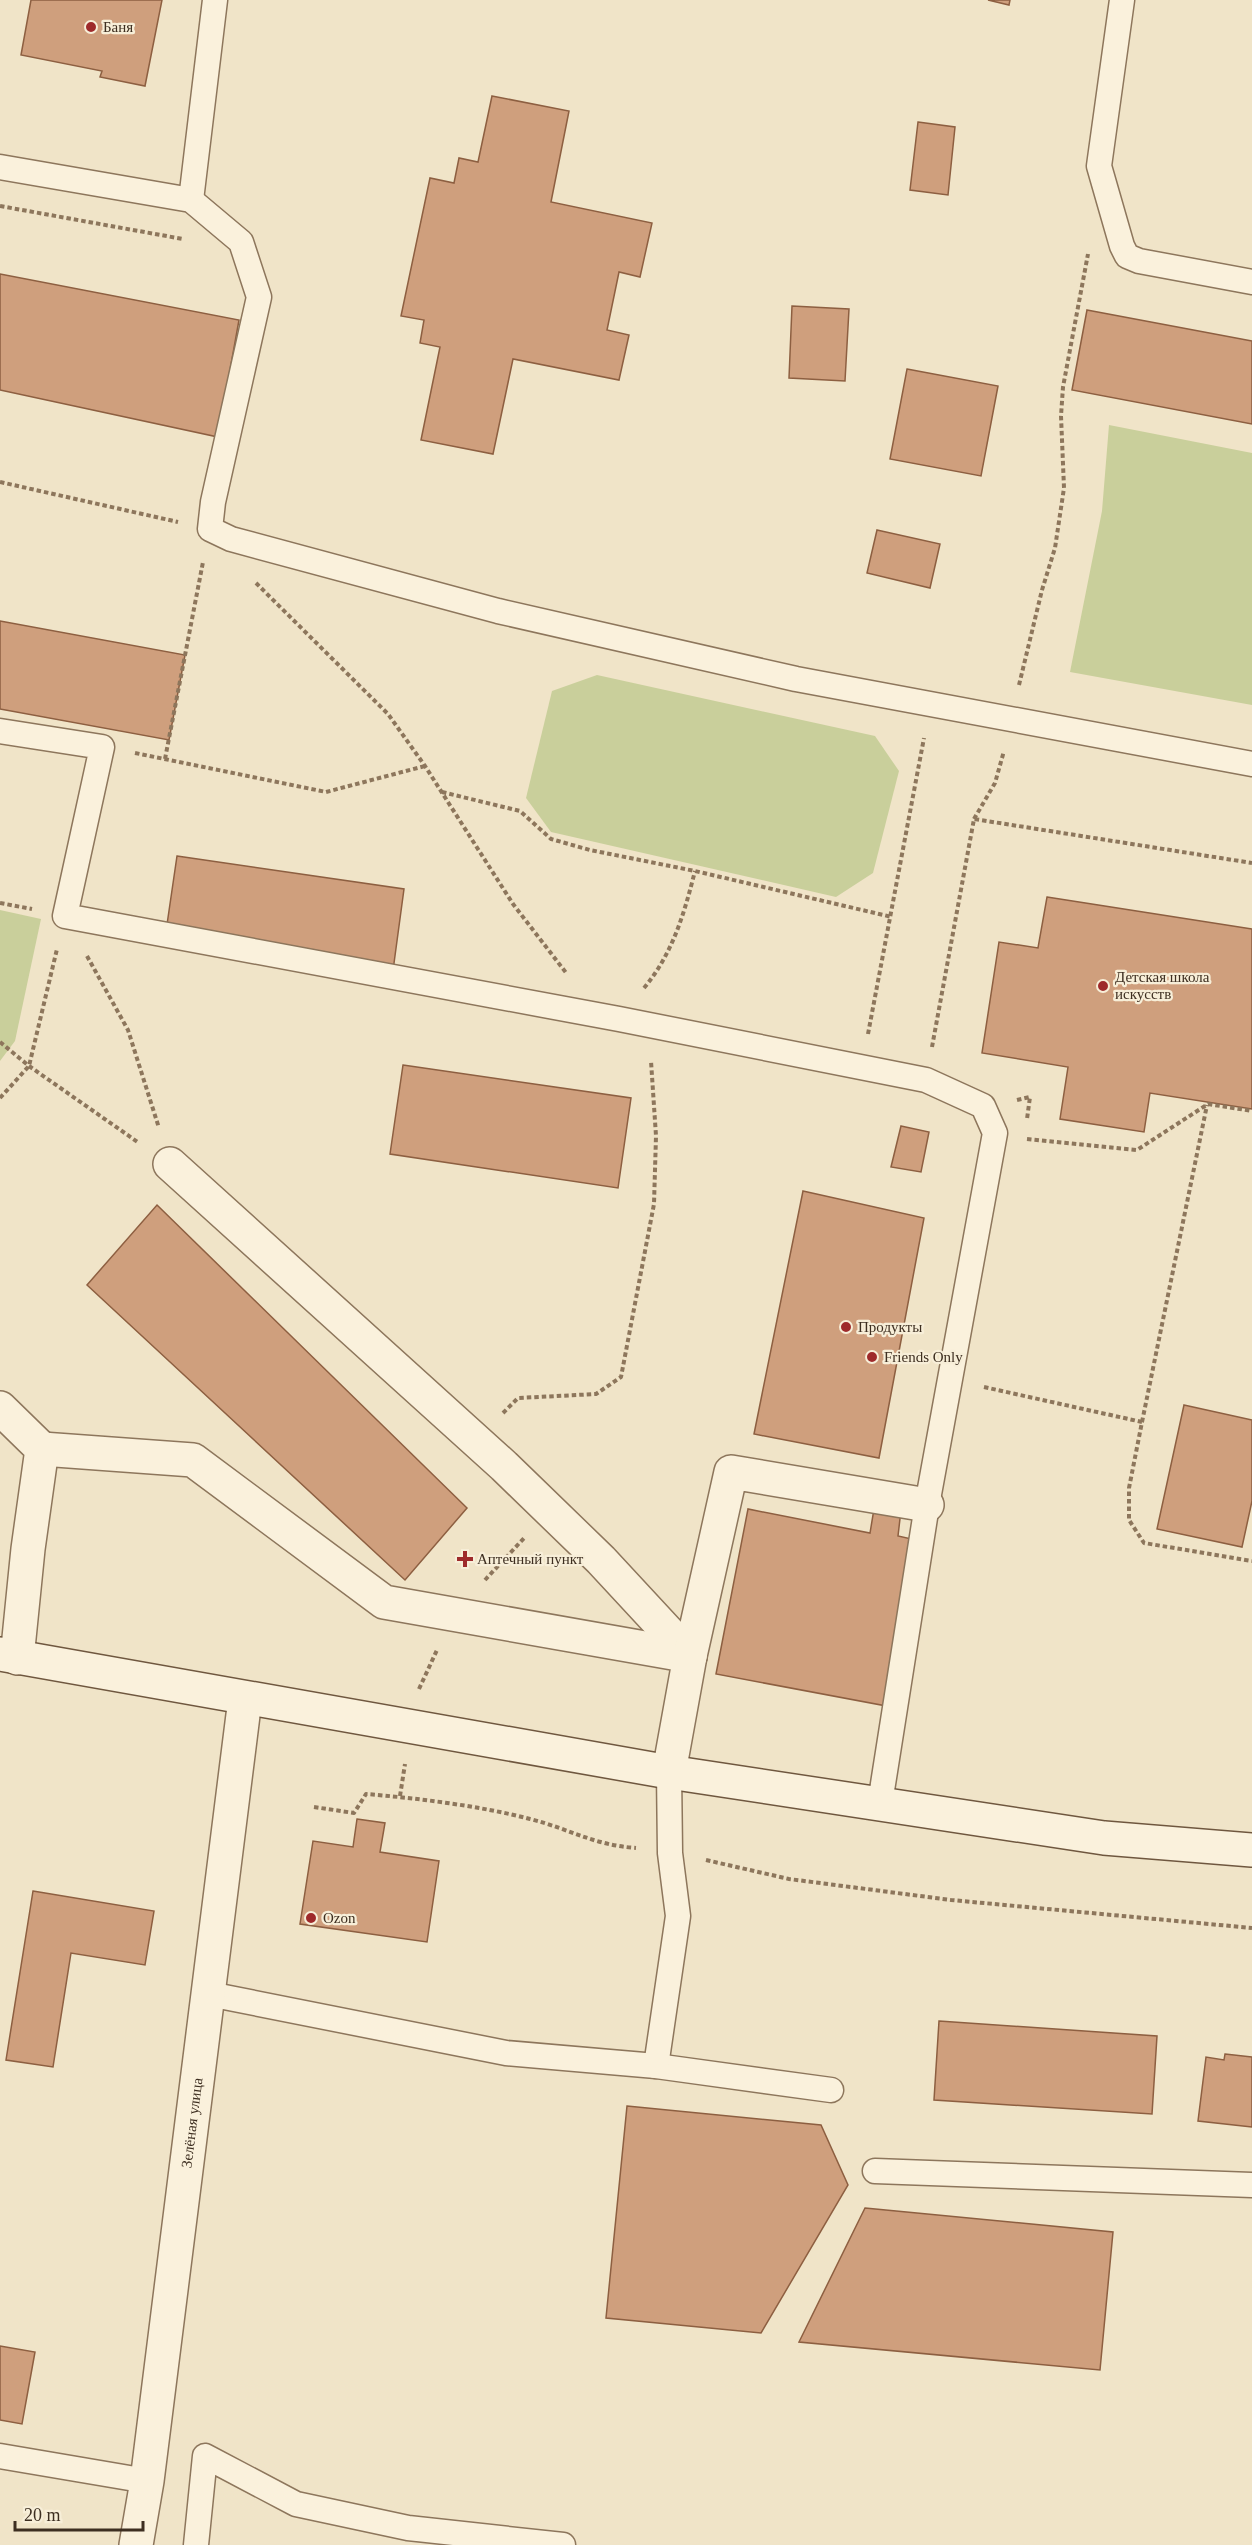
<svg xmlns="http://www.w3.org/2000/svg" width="1252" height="2545" font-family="Georgia,serif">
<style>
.green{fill:#c9cf9b}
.building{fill:#cf9f7d;stroke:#8d5f41;stroke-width:1.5}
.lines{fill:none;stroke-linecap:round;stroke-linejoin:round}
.lane-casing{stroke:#8d765c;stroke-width:27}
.street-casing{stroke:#8d765c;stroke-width:36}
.secondary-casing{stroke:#6f573f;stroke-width:36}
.path{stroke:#8d765c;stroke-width:4;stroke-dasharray:4.5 3;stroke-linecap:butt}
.lane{stroke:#faf1dc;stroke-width:24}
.street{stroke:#faf1dc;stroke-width:33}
.secondary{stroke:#faf1dc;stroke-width:33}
.poi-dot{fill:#9e2a2b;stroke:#f7eed8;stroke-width:2}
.labels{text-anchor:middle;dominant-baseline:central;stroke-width:4.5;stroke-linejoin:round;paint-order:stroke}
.poi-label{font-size:15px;fill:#3d2e20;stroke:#f7eed8;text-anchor:start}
.street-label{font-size:15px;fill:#3d2e20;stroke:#f7eed8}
</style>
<rect width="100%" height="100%" fill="#f0e4c8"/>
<g class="green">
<polygon points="1109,425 1252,453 1252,705 1070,672 1102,511"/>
<polygon points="597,675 875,736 899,771 873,873 836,897 551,832 526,798 552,691"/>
<polygon points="0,910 41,919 15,1041 0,1061"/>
</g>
<g class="building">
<polygon points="31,0 162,0 145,86 100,77 102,71 21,55"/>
<polygon points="988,0 1010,0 1009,5"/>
<polygon points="492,96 569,111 551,202 652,223 640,277 619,272 607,330 629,335 619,380 513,359 493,454 421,440 440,347 420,343 424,320 401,316 430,178 454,183 459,158 478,162"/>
<polygon points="918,122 955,127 948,195 910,190"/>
<polygon points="0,274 239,320 218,437 0,390"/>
<polygon points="792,306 849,309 845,381 789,378"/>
<polygon points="1087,310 1252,341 1252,424 1072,390"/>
<polygon points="907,369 998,386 981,476 890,459"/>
<polygon points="877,530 940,544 930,588 867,573"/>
<polygon points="0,621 185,655 169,740 0,709"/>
<polygon points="177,856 404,889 392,978 164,945"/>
<polygon points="1047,897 1252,929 1252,1109 1150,1093 1144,1132 1060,1119 1068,1067 982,1053 999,942 1038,948"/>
<polygon points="403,1065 631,1098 618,1188 390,1154"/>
<polygon points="901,1126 929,1132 921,1172 891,1167"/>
<polygon points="803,1191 924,1218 879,1458 754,1434"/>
<polygon points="157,1205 467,1508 405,1580 87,1285"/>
<polygon points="1184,1405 1252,1420 1252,1501 1242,1547 1157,1529"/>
<polygon points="875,1503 901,1510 898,1536 916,1540 892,1707 716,1674 748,1509 870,1533"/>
<polygon points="357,1819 385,1823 380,1852 439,1861 427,1942 300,1924 313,1841 353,1847"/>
<polygon points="33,1891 154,1911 145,1965 71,1953 53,2067 6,2060"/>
<polygon points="939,2021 1157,2036 1152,2114 934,2100"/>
<polygon points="1225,2054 1252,2057 1252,2127 1198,2121 1206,2057 1224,2060"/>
<polygon points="627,2106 821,2125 848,2185 761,2333 606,2318"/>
<polygon points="865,2208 1113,2232 1100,2370 799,2342"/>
<polygon points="0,2346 35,2352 22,2424 0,2420"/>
</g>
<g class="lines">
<g class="lane-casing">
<g id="lane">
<polyline points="1122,0 1099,166 1122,246 1127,256 1139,261 1252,282"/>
<polyline points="0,167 191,200 241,242 259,297 213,502 210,529 231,539 498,611 796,679 1252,764"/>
<polyline points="191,200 215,0"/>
<polyline points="0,731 102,747 65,916 619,1019 926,1080 983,1106 995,1133 927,1505 880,1803"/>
<polyline points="209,1994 506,2053 656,2066 831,2090"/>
<polyline points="656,2066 678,1916 670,1853 669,1772"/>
<polyline points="875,2171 1252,2185"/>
<polyline points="0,2456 147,2481"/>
<polyline points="196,2545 205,2456 296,2504 408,2528 563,2545"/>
</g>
</g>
<g class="street-casing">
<g id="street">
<polyline points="170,1164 504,1466 601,1560 690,1656"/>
<polyline points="0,1408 42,1449 28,1549 17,1658"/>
<polyline points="42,1449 193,1460 384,1602 690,1656 669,1772"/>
<polyline points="690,1656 731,1472 927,1505"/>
<path id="s1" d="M136,2545L147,2481L245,1699"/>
</g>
</g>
<g class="secondary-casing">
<polyline id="secondary" points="0,1654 669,1772 1104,1838 1252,1850"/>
</g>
<g class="path">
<polyline points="0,206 183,239"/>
<polyline points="0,482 178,522"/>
<polyline points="256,583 388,714 425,766 513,904 567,974"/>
<polyline points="1019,685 1042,590 1055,548 1064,488 1061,416 1063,387 1088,254"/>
<polyline points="135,753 326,792 425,766"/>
<polyline points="165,759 203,562"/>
<polyline points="442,792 520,811 551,839 590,850 695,871 892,917"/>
<polyline points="974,819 995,783 1004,751"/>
<polyline points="0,903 32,909"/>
<polyline points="87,956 128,1030 159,1128"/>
<path d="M644,988C673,953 684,914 695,871"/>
<polyline points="868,1034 924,738"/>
<polyline points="0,1042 29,1066 139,1143"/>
<polyline points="932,1047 974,819 1252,863"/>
<polyline points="0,1098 29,1066 57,949"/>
<polyline points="1017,1100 1030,1097 1027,1119"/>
<polyline points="1027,1139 1137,1150 1208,1104 1252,1111"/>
<polyline points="984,1387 1142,1422 1129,1488 1129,1520 1144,1543 1252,1561"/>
<polyline points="503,1413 518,1398 596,1394 621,1377 654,1204 656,1136 651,1061"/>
<polyline points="1142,1422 1207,1105"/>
<polyline points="485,1580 525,1537"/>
<polyline points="419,1689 437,1650"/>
<polyline points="400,1796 405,1764"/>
<path d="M314,1807L354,1813L366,1794C416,1798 481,1806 530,1819C570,1829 593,1845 636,1848"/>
<polyline points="706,1860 789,1879 951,1900 1252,1928"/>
</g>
<use href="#lane" class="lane"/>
<use href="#street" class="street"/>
<use href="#secondary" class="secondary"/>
</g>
<g class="poi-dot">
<circle cx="91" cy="27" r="6"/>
<circle cx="1103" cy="986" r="6"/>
<circle cx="846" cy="1327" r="6"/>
<circle cx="872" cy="1357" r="6"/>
<path d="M462 1550h6v6h6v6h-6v6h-6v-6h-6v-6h6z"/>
<circle cx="311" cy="1918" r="6"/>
</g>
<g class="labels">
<g class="poi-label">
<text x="103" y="27">Баня</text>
<text x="1115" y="977">Детская школа<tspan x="1115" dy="17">искусств</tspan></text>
<text x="858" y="1327">Продукты</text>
<text x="884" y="1357">Friends Only</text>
<text x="477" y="1559">Аптечный пункт</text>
<text x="323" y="1918">Ozon</text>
</g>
<g class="street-label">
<text stroke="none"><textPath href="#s1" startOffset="426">Зелёная улица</textPath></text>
</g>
</g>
<path d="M15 2521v9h128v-9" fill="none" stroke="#3d2e20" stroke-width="3"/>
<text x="24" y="2521" font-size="18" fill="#3d2e20" stroke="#f7eed8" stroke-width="4.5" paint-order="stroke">20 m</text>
</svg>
